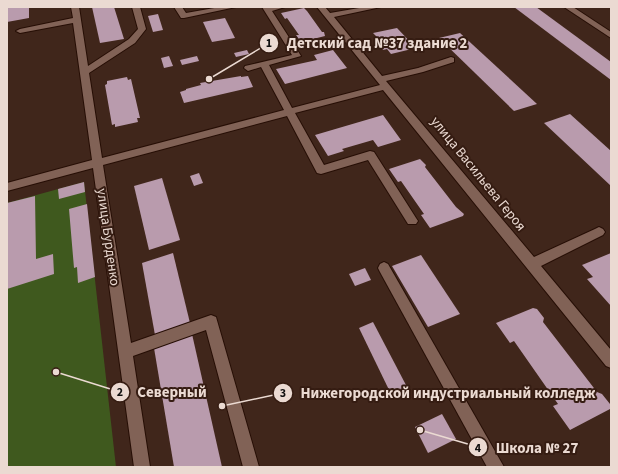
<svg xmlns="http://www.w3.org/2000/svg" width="618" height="474" font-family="'Source Sans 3',sans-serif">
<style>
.green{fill:#3f591e}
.building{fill:#b99bad}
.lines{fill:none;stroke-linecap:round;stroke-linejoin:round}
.minor-casing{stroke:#260e05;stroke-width:2}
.minor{fill:#816256;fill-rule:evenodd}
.labels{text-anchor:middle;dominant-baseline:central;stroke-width:4;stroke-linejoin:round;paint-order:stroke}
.street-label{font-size:14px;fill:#ebdad2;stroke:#351c12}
.leader{fill:none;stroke:#ebdad2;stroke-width:1.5}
.callout-dot{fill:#ebdad2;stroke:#351c12;stroke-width:1.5}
.mark-label{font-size:12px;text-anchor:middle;font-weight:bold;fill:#111}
.callout-label{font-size:15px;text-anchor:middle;font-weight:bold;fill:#ebdad2;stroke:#351c12;stroke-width:4;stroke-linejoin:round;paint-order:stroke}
</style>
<rect width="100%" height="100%" fill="#40261b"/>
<polygon class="green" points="84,182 116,467 7,467 7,203"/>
<g class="building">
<polygon points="7,7 29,7 29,18 7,22"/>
<polygon points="92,7 114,7 124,39 100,43"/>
<polygon points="514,7 536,7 611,62 611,80"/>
<polygon points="304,8 307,11 322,32 324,32 325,36 301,42 296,35 299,35 287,18 285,19 281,13"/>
<polygon points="158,14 163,30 153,32 148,16"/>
<polygon points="225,18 235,38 212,42 203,22"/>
<polygon points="397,28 416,48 391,54 387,49 383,50 374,39 378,38 373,33"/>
<polygon points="460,33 537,104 514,111 439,38"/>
<polygon points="247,50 249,54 236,57 234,53"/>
<polygon points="333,50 347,68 285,84 276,69 317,60 314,55"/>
<polygon points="169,56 173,66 164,68 161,58"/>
<polygon points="197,56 199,61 182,65 180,60"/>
<polygon points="241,76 241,77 248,76 253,87 184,103 180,92 186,90 186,89 201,85 200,83"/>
<polygon points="127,77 128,80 131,79 140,118 137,118 138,122 115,127 115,124 112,125 105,85 107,84 107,81"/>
<polygon points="570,114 611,151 611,186 544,123"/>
<polygon points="383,115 401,140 378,147 373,140 342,149 344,151 328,156 315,135"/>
<polygon points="420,159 426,165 425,167 456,207 464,214 463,216 430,228 421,215 424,214 401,181 398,182 389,169"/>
<polygon points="199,173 203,183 194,186 190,176"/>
<polygon points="162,178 180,240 149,250 134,186"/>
<polygon points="84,182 85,192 59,199 58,189"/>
<polygon points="35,196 36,259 53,254 54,274 7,289 7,203"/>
<polygon points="87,204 95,277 78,283 77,267 74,268 69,209"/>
<polygon points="173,253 190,323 155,335 142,263"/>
<polygon points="611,253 611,306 587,279 593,277 582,265"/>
<polygon points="421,255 460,314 428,327 392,266"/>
<polygon points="365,268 371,280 355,286 349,274"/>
<polygon points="533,308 537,309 544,318 543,322 597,392 602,394 610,404 610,409 570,430 553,406 558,404 514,341 510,343 496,323"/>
<polygon points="373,322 407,387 391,394 359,328"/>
<polygon points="192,334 222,467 174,467 154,348"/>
<polygon points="442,414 456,439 428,453 415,427"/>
</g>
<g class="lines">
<g class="minor-casing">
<g id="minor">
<polygon points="71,7 79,7 88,66 129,39 138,29 132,7 140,7 146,29 135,43 89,73 102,158 284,110 261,67 248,71 244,68 245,66 292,55 262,7 285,7 272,11 301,56 269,65 292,108 380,85 317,7 325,7 330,13 365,7 381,7 334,17 382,76 418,68 451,57 454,58 454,62 423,72 386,81 534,257 595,229 599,227 603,229 605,232 603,235 541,266 611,350 611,368 606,366 383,90 295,113 324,165 370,151 374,152 416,218 418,221 416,224 408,224 368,160 321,174 317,173 287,116 103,165 131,343 211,315 216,317 259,467 243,467 206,330 133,356 150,467 134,467 93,168 7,191 7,183 92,160 73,23 20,33 16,31 20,29 73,18"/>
<polygon points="174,7 182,7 186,13 220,7 236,7 184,18 181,18"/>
<polygon points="564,7 573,7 611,32 611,38"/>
<polygon points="384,262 388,264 504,467 487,467 380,272 378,268 380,264"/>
</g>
</g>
<use href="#minor" class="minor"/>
</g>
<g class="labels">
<g class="street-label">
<text transform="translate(478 174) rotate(51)">улица Васильева Героя</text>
<text transform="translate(108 237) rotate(82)">улица Бурденко</text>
</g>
</g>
<path class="leader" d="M209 79L269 43M56 372L120 392M222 406L283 393M420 430L478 447"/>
<g class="callout-dot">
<circle cx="209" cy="79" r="4"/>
<circle cx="56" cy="372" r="4"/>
<circle cx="222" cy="406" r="4"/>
<circle cx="420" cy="430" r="4"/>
<circle cx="269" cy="43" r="10"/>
<circle cx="120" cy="392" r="10"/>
<circle cx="283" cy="393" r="10"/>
<circle cx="478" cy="447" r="10"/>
</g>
<g class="mark-label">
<text x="269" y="47">1</text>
<text x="120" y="396">2</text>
<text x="283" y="397">3</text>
<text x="478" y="452">4</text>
</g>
<g class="callout-label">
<text x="377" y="48">Детский сад №37 здание 2</text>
<text x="172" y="397">Северный</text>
<text x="448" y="398">Нижегородской индустриальный колледж</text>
<text x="537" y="453">Школа № 27</text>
</g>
<rect width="618" height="474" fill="none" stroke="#ebdad2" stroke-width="16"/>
</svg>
